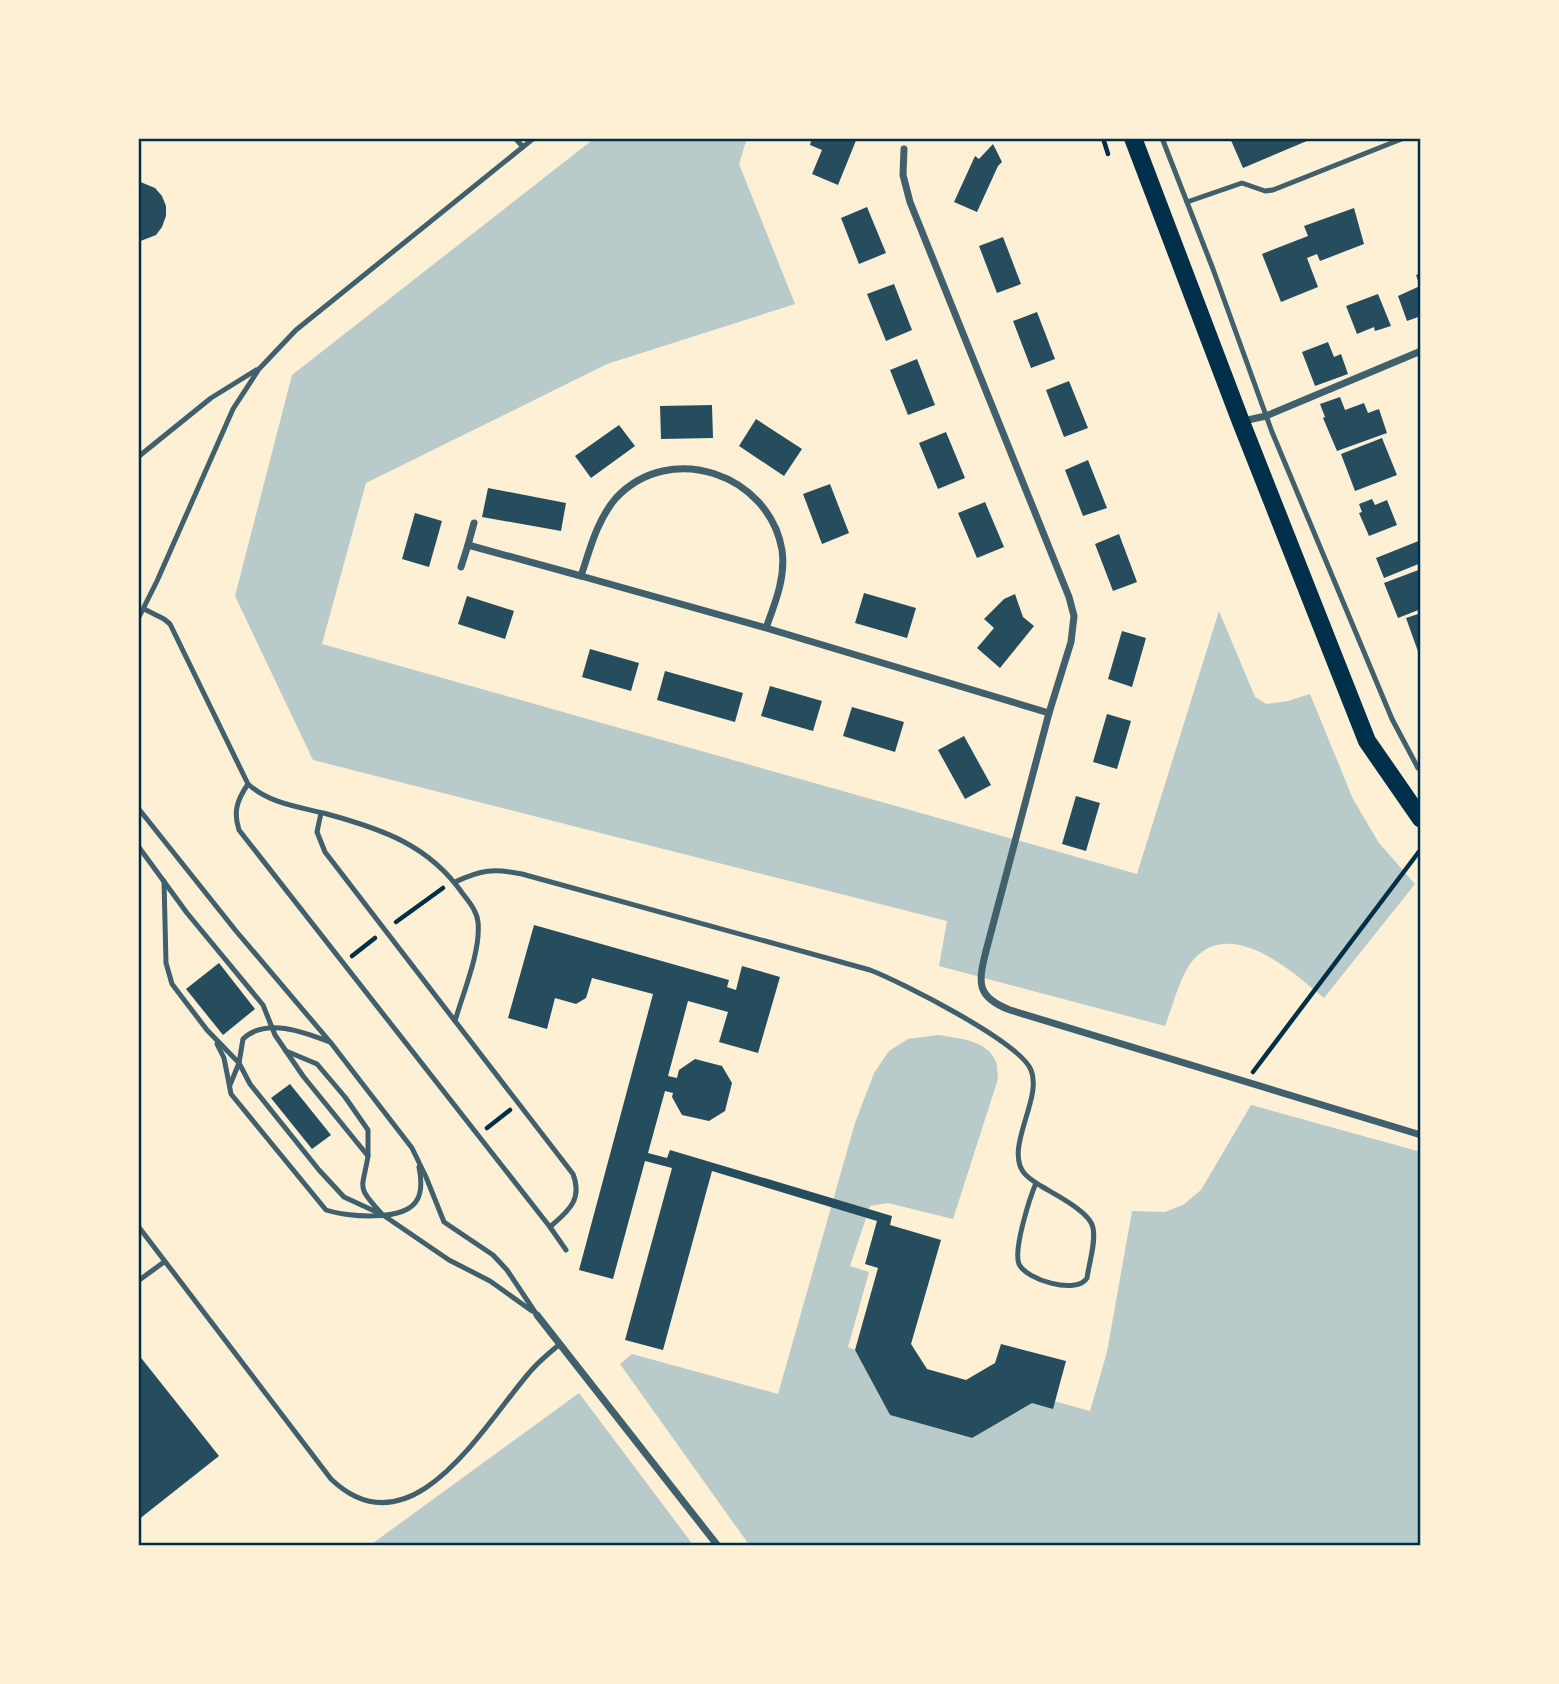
<svg xmlns="http://www.w3.org/2000/svg" width="1559" height="1684" font-family="Literata,serif">
<style>
.green{fill:#b9caca}
.building{fill:#264d5e}
.lines{fill:none;stroke-linecap:round;stroke-linejoin:round}
.path{stroke:#003049;stroke-width:4.5}
.service{stroke:#3f606c;stroke-width:5}
.minor{stroke:#3f606c;stroke-width:7}
.primary{stroke:#003049;stroke-width:18}
.neatline{fill:none;stroke:#003049;stroke-width:2.5}
</style>
<rect width="100%" height="100%" fill="#fdf0d5"/>
<g class="green">
<path d="M595,138H747L739,164L795,304L607,364L366,483L322,644L1137,874L1219,611L1255,697L1266,704L1288,701L1310,694L1353,799L1379,843L1415,884L1324,998C1294,973 1235,919 1196,957C1181,971 1173,1006 1165,1026L939,966L947,921L313,760L235,596L292,375Z"/>
<path d="M938,1035C957,1038 988,1040 996,1062C998,1066 997,1074 998,1079L953,1219L888,1203L870,1206L850,1266L869,1272L848,1347L855,1350L890,1415L971,1438L1035,1396L1090,1411L1107,1352L1132,1211L1165,1212L1183,1205L1201,1190L1251,1105L1421,1152V1546H750L620,1364L632,1354L778,1394L855,1123L874,1073L889,1051L908,1039Z"/>
<polygon points="579,1393 694,1546 369,1546"/>
</g>
<g class="building">
<polygon points="812,138 857,138 838,185 812,174 822,150 810,145"/>
<polygon points="1230,138 1314,138 1243,168"/>
<polygon points="993,144 1002,162 998,166 977,212 954,202 975,156 979,159"/>
<polygon points="138,181 155,188 162,196 166,206 166,216 162,227 156,235 138,242"/>
<polygon points="867,207 886,253 859,264 841,218"/>
<polygon points="1354,208 1364,244 1320,261 1317,254 1307,258 1318,287 1281,302 1262,254 1308,236 1304,226"/>
<polygon points="1003,237 1021,284 997,293 979,246"/>
<polygon points="1421,273 1421,316 1407,321 1398,296 1420,286 1416,275"/>
<polygon points="894,284 912,330 886,341 867,294"/>
<polygon points="1378,294 1391,326 1375,331 1374,327 1357,334 1346,306"/>
<polygon points="1037,312 1055,359 1031,368 1013,321"/>
<polygon points="1328,342 1334,357 1341,354 1348,374 1315,386 1302,352"/>
<polygon points="917,359 935,405 908,415 890,370"/>
<polygon points="1069,381 1088,428 1064,437 1046,390"/>
<polygon points="1340,397 1345,410 1364,403 1368,413 1379,409 1387,433 1337,451 1323,418 1325,417 1320,404"/>
<polygon points="712,405 713,438 661,439 660,406"/>
<polygon points="756,419 802,449 784,476 739,446"/>
<polygon points="619,425 635,446 591,478 575,456"/>
<polygon points="946,432 965,478 938,489 919,443"/>
<polygon points="1382,438 1397,475 1355,491 1341,454"/>
<polygon points="1088,460 1107,508 1083,516 1065,470"/>
<polygon points="830,484 849,533 822,544 803,494"/>
<polygon points="488,488 566,503 561,531 482,517"/>
<polygon points="1372,499 1375,505 1387,500 1397,525 1369,536 1359,513 1362,512 1359,504"/>
<polygon points="985,502 1004,547 977,558 958,513"/>
<polygon points="415,513 442,521 429,567 402,559"/>
<polygon points="1119,534 1137,582 1113,591 1095,544"/>
<polygon points="1421,540 1421,563 1384,578 1376,558"/>
<polygon points="1421,569 1421,609 1398,618 1384,583"/>
<polygon points="864,593 916,608 907,638 855,623"/>
<polygon points="1015,594 1023,617 1034,626 1000,668 977,648 994,628 984,619 1004,599"/>
<polygon points="467,596 514,611 505,639 458,624"/>
<polygon points="1421,613 1421,657 1420,657 1406,618"/>
<polygon points="1122,631 1146,638 1132,687 1108,679"/>
<polygon points="590,649 639,663 631,691 582,677"/>
<polygon points="665,671 743,693 735,722 657,700"/>
<polygon points="770,686 822,701 813,731 761,716"/>
<polygon points="852,707 904,722 895,752 843,736"/>
<polygon points="1107,714 1131,721 1117,769 1093,762"/>
<polygon points="964,736 991,785 965,799 938,750"/>
<polygon points="1076,796 1100,803 1086,851 1062,844"/>
<polygon points="534,925 729,980 727,987 736,990 742,966 780,977 758,1053 719,1042 728,1012 688,1001 668,1076 677,1078 679,1070 695,1059 722,1066 732,1083 725,1111 709,1121 682,1115 672,1097 673,1093 665,1091 648,1153 667,1158 670,1150 892,1216 890,1225 941,1240 911,1344 927,1369 966,1380 995,1363 1001,1344 1066,1361 1053,1409 1032,1403 972,1438 890,1415 855,1350 878,1268 865,1264 877,1221 712,1171 663,1350 625,1340 672,1168 645,1161 613,1279 579,1270 653,994 592,978 586,998 576,1004 555,998 547,1029 508,1018"/>
<polygon points="219,963 255,1009 223,1035 186,989"/>
<polygon points="290,1084 331,1135 312,1149 271,1098"/>
<polygon points="138,1354 219,1456 138,1520"/>
</g>
<g class="lines">
<g class="path">
<polyline points="1103,138 1108,154"/>
<polyline points="396,922 443,888"/>
<polyline points="352,956 375,938"/>
<polyline points="1253,1072 1421,849"/>
<polyline points="487,1128 510,1110"/>
</g>
<g class="service">
<polyline points="515,138 523,147"/>
<polyline points="1162,138 1213,269 1272,432 1392,719 1418,768"/>
<polyline points="1187,202 1242,183 1265,191 1273,190 1404,138"/>
<polyline points="138,457 211,398 256,370"/>
<path d="M144,609L164,619L170,624L248,784C270,804 300,807 327,814C382,829 429,845 463,894C469,902 477,911 478,922C481,951 463,993 455,1021L573,1174C583,1200 568,1211 550,1227L239,830C233,812 237,800 248,784"/>
<polyline points="138,619 157,581 233,409 259,369 296,330 534,138"/>
<polyline points="138,808 236,931 331,1043 412,1148 426,1177 444,1222 493,1255 507,1270 537,1315"/>
<polyline points="321,813 317,832 325,852 455,1021"/>
<path d="M138,846L187,913L263,1005L275,1035L303,1076L368,1156C363,1189 355,1185 381,1213"/>
<polyline points="164,881 166,963 172,984 207,1030 239,1063 250,1084 319,1170 344,1197 383,1215 449,1260 490,1281 532,1311"/>
<path d="M455,882C481,870 493,868 522,874L870,970C901,982 1020,1042 1031,1070C1043,1098 1004,1148 1024,1173C1029,1179 1035,1182 1041,1186C1054,1194 1091,1212 1093,1228C1096,1243 1089,1263 1087,1278C1077,1295 1026,1280 1019,1264C1013,1250 1030,1197 1036,1183"/>
<path d="M217,1044L224,1058L231,1094L326,1210C347,1217 405,1222 417,1200C423,1190 421,1177 419,1167"/>
<polyline points="286,1051 317,1064 345,1097 368,1130 368,1156"/>
<path d="M230,1085L239,1063L243,1039C266,1017 304,1032 330,1042"/>
<path d="M138,1226L331,1479C411,1556 483,1426 529,1373C538,1362 549,1353 560,1344"/>
<polyline points="550,1227 566,1250"/>
<polyline points="138,1281 164,1262"/>
</g>
<g class="minor">
<path d="M904,149L903,175L910,202L1069,597L1074,616L1071,642L1049,713L986,951C978,983 976,997 1010,1010L1421,1135"/>
<polyline points="1243,421 1266,416 1421,351"/>
<polyline points="468,545 474,523"/>
<polyline points="461,567 468,545 581,576"/>
<path d="M766,628L581,576C590,549 597,520 616,498C670,440 769,474 782,550C786,577 775,603 766,628L1049,713"/>
<polyline points="537,1315 718,1546"/>
</g>
<polyline class="primary" points="1133,138 1241,422 1367,741 1421,819"/>
</g>
<rect width="1559" height="1684" fill="none" stroke="#fdf0d5" stroke-width="280"/>
<rect x="140" y="140" width="1279" height="1404" class="neatline"/>
</svg>
